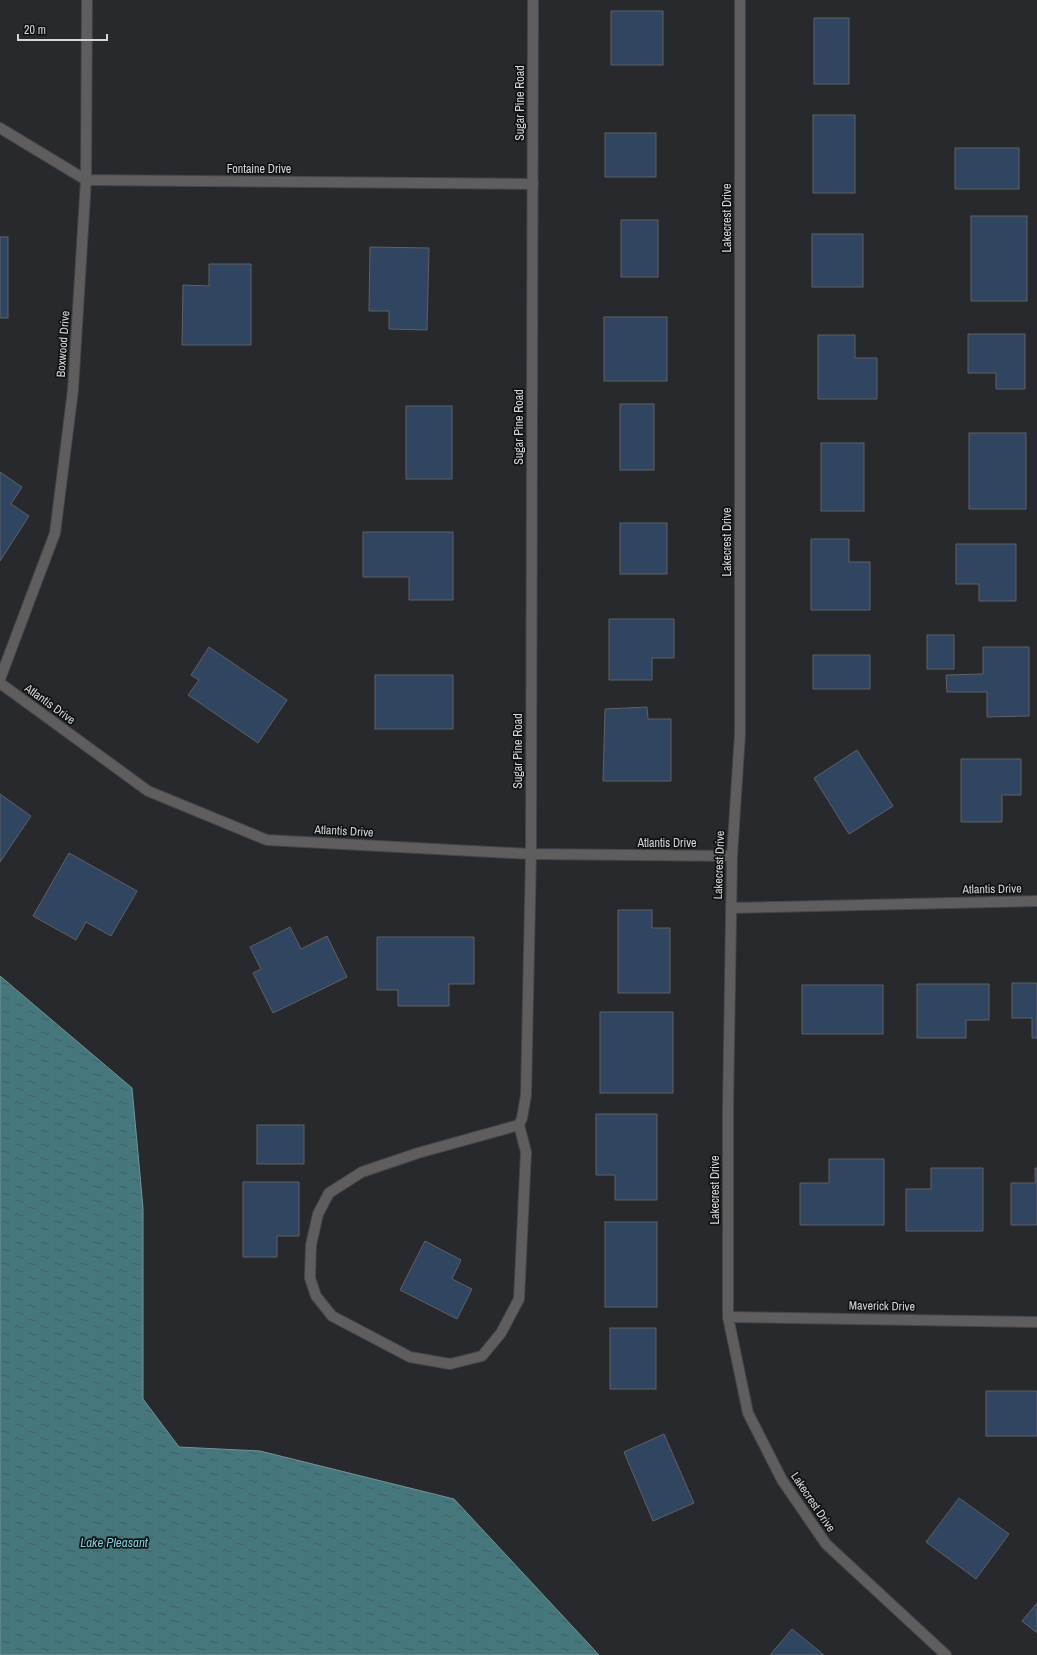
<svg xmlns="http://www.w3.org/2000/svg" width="1037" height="1655" font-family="'Archivo Narrow',sans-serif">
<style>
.water{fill:url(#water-ripples);stroke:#719499}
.building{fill:#304560;stroke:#5f6165}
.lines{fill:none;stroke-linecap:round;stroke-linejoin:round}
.minor-casing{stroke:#434549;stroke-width:12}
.minor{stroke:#5f5d5d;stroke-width:10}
.labels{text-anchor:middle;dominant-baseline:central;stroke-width:3.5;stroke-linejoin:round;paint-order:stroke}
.street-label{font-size:12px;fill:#d5d6d9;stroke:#111213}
.water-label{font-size:13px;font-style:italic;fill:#7bd0db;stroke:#111213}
</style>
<defs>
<pattern id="water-ripples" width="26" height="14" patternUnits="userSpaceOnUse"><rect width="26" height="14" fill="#46777d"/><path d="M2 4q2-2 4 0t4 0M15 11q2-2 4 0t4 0" fill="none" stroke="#435e62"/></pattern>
</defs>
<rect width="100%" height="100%" fill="#27292d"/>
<polygon class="water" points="0,976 132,1088 143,1208 143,1399 179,1447 260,1451 454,1499 599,1655 0,1655"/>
<g class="building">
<rect x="611" y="11" width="52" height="54"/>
<rect x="814" y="18" width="35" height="66"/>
<rect x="813" y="115" width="42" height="78"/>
<rect x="605" y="133" width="51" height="44"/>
<rect x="955" y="148" width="64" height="41"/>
<rect x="971" y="216" width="56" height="85"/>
<rect x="621" y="220" width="37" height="57"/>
<rect x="812" y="234" width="51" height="53"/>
<rect x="0" y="237" width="8" height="81"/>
<polygon points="370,247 429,248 427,330 389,329 389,311 369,311"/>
<polygon points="209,264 251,264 251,345 182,345 183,285 209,286"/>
<rect x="604" y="317" width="63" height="64"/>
<polygon points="968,334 1025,334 1025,389 996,389 996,373 968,373"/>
<polygon points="818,335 855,335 855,358 877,358 877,399 818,399"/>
<rect x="620" y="404" width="34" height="66"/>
<rect x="406" y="406" width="46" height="73"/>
<rect x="969" y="433" width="57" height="76"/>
<rect x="821" y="443" width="43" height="68"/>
<polygon points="0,472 22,487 11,504 29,516 0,561"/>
<rect x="620" y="523" width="47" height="51"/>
<polygon points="363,532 453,532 453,600 409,600 409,577 363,577"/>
<polygon points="811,539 849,539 849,562 870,562 870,610 811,610"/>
<polygon points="956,544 1016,544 1016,601 979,601 979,584 956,584"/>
<polygon points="609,619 674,619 674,658 652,658 652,680 609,680"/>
<rect x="927" y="635" width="27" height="34"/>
<polygon points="209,647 287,700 258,743 188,695 199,680 191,675"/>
<polygon points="983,647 1029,647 1029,716 987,717 987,692 947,692 946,675 983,674"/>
<rect x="813" y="655" width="57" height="34"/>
<rect x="375" y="675" width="78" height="54"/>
<polygon points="647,707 648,719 671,719 671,781 603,781 605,709"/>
<polygon points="857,750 893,806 849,834 814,778"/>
<polygon points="961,759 1021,759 1021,795 1002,795 1002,822 961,822"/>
<polygon points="0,794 31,816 0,862"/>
<polygon points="69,853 137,891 111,936 86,922 76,940 33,916"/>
<polygon points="618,910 652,910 652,928 670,928 670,993 618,993"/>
<polygon points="290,927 301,949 327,936 347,977 273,1013 253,973 261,969 250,947"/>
<polygon points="377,937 474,937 474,984 449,984 449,1006 398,1006 398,990 377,990"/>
<polygon points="1012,983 1037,983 1037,1038 1032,1038 1032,1018 1012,1018"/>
<polygon points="917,984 989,984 989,1020 966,1020 966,1038 917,1038"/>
<rect x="802" y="985" width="81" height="49"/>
<rect x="600" y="1012" width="73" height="81"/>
<polygon points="596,1114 657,1114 657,1200 615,1200 615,1175 596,1175"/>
<rect x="257" y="1125" width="47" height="39"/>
<polygon points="829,1159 884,1159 884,1225 800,1225 800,1183 829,1183"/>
<polygon points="931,1168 983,1168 983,1231 906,1231 906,1189 931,1189"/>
<polygon points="1035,1168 1037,1168 1037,1225 1011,1225 1011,1183 1035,1183"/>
<polygon points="243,1182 299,1182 299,1236 277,1236 277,1257 243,1257"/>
<rect x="605" y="1222" width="52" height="85"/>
<polygon points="425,1241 461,1260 452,1279 472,1289 457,1319 400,1290"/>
<rect x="610" y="1328" width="46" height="61"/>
<rect x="986" y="1391" width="51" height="45"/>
<polygon points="664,1434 694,1503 653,1521 624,1452"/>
<polygon points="959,1498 1009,1534 976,1579 926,1542"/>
<polygon points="1037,1603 1037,1633 1022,1621"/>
<polygon points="792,1629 824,1655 770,1655"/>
</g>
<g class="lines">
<g class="minor-casing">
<g id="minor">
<polyline points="740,0 740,734 732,856 728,1109 728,1317 748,1413 782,1480 826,1544 946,1655"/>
<polyline points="0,128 86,180 533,184"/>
<polyline points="0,679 55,533 73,390 86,180 87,0"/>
<polyline points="0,683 148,791 267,840 531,854 732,856"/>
<polyline points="731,908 1037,901"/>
<polyline points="519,1125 526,1152 519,1299 501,1333 482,1356 450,1364 410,1357 332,1316 316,1296 310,1278 311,1245 318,1214 329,1193 362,1172 418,1153 519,1125 522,1118 526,1095 531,854 533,0"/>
<polyline points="728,1317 1037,1322"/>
</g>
</g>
<use href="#minor" class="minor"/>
</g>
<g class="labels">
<g class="street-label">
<text transform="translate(520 103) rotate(-90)">Sugar Pine Road</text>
<text x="259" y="169">Fontaine Drive</text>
<text transform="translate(727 218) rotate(-90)">Lakecrest Drive</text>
<text transform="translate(63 344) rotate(-86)">Boxwood Drive</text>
<text transform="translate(519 427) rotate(-90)">Sugar Pine Road</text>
<text transform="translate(727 542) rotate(-90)">Lakecrest Drive</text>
<text transform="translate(50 704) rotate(36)">Atlantis Drive</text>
<text transform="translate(518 751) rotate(-90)">Sugar Pine Road</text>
<text transform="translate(344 831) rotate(3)">Atlantis Drive</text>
<text x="667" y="843">Atlantis Drive</text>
<text transform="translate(719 865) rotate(-88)">Lakecrest Drive</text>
<text transform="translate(992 889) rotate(-1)">Atlantis Drive</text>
<text transform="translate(715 1190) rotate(-90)">Lakecrest Drive</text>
<text transform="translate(882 1306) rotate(1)">Maverick Drive</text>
<text transform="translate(813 1502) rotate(56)">Lakecrest Drive</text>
</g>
<g class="water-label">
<text x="114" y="1542">Lake Pleasant</text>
</g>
</g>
<path d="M18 34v6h89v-6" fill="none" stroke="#d5d6d9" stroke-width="2"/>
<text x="24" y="34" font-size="12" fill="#d5d6d9" stroke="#111213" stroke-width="3" paint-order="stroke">20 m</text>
</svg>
